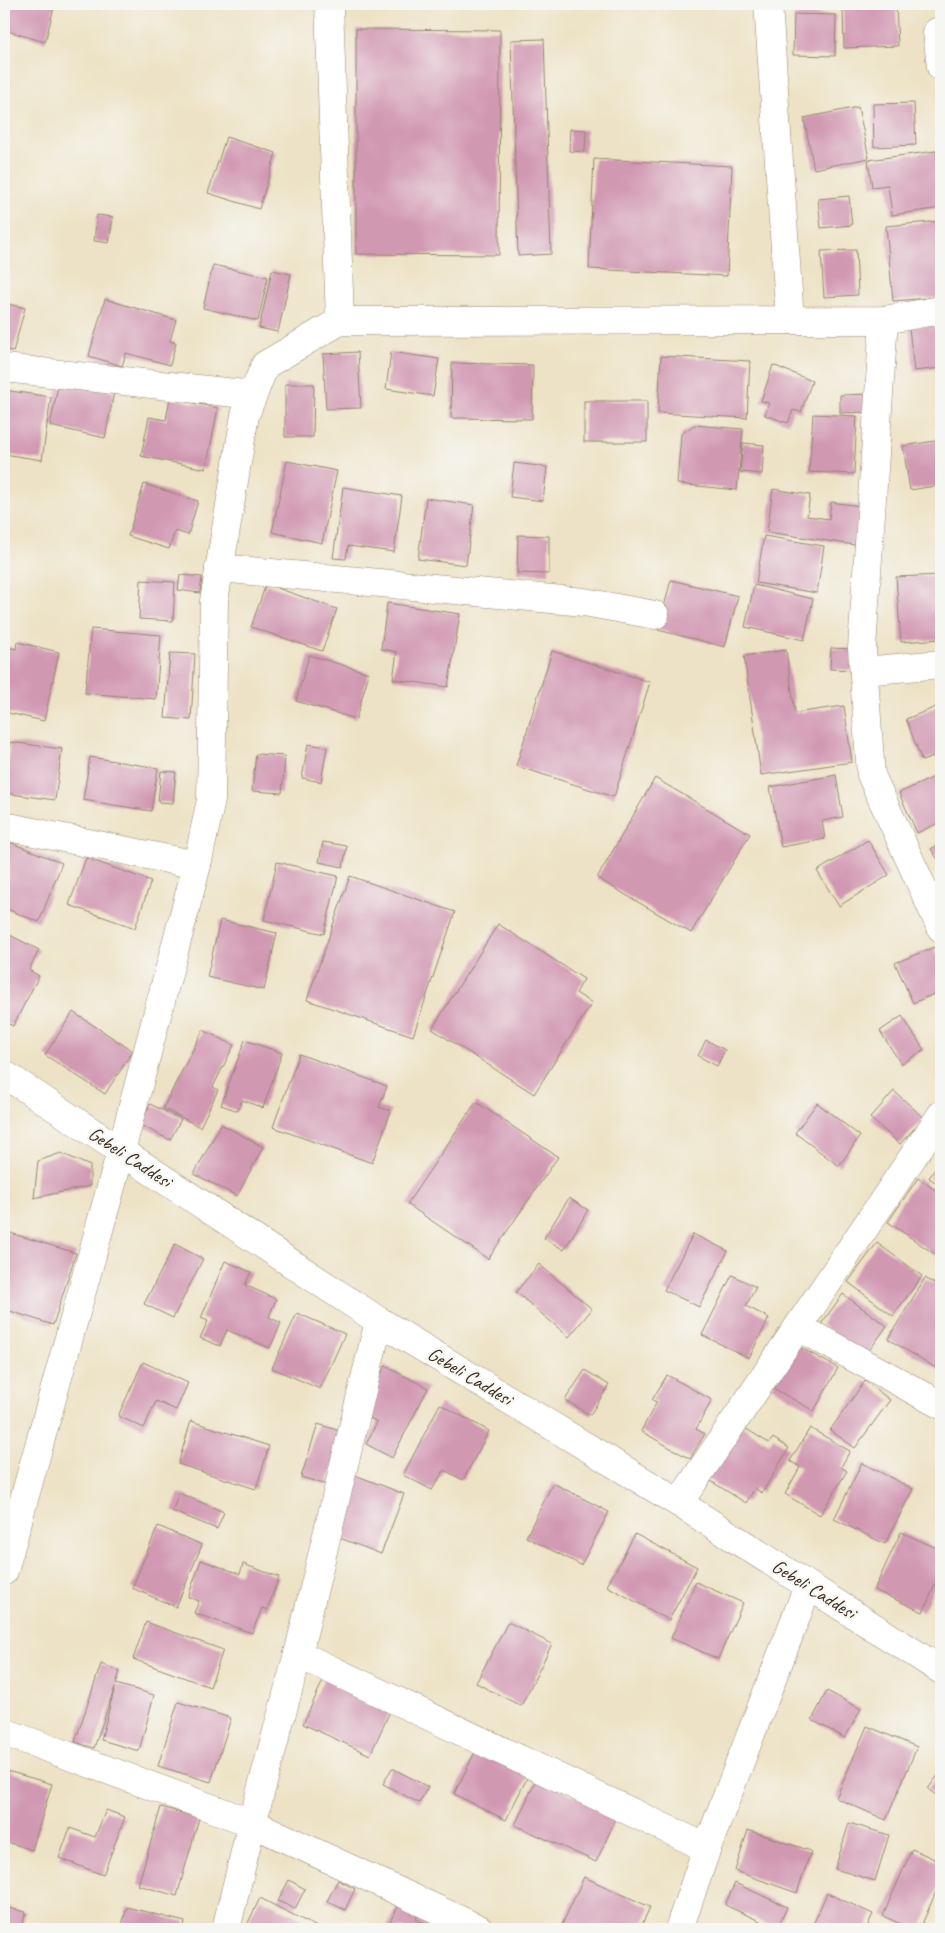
<svg xmlns="http://www.w3.org/2000/svg" width="945" height="1933" font-family="Caveat,sans-serif">
<style>
.building{fill:#d198b2}
.lines{fill:none;stroke-linecap:round;stroke-linejoin:round}
.minor-casing{stroke:#948672;stroke-width:29}
.minor{stroke:#fff;stroke-width:28}
.labels{text-anchor:middle;dominant-baseline:central;stroke-width:4.5;stroke-linejoin:round;paint-order:stroke}
.street-label{font-size:20px;fill:#3b2a1e;stroke:#f6f6f2}
</style>
<rect width="100%" height="100%" fill="#f6f6f2"/>
<filter id="ink" filterUnits="userSpaceOnUse"><feTurbulence type="fractalNoise" baseFrequency=".02" numOctaves="2"/><feDisplacementMap in="SourceGraphic" scale="10" xChannelSelector="R" yChannelSelector="G"/><feConvolveMatrix kernelMatrix="1 2 1 2 8 2 1 2 1" color-interpolation-filters="sRGB"/></filter>
<filter id="wash" filterUnits="userSpaceOnUse"><feTurbulence type="fractalNoise" baseFrequency=".0096" numOctaves="4" result="noise"/><feDisplacementMap in="SourceGraphic" scale="20" xChannelSelector="R" yChannelSelector="G"/><feGaussianBlur stdDeviation="1.12" result="paint"/><feColorMatrix in="noise" values="0 0 0 0 0 0 0 0 0 0 0 0 0 0 0 0 0 1.4 0 .05"/><feComposite in="paint" operator="in"/></filter>
<g filter="url(#wash)">
<rect width="100%" height="100%" fill="#ede2c5"/>
<g id="blocks">
<g class="building">
<polygon points="4,4 55,4 45,42 4,30"/>
<polygon points="896,5 898,46 844,48 843,8"/>
<polygon points="794,14 836,15 835,56 793,55"/>
<polygon points="356,29 500,30 499,255 356,254"/>
<polygon points="544,39 551,254 518,256 511,40"/>
<polygon points="914,103 916,145 874,147 873,104"/>
<polygon points="858,107 869,158 814,169 804,118"/>
<polygon points="570,129 586,130 585,152 569,151"/>
<polygon points="226,137 276,153 259,209 208,193"/>
<polygon points="936,151 941,184 941,208 892,215 888,185 872,187 868,160"/>
<polygon points="594,159 732,166 727,276 589,269"/>
<polygon points="849,196 852,225 821,228 818,199"/>
<polygon points="97,215 113,217 109,243 94,241"/>
<polygon points="941,221 941,297 893,301 886,226"/>
<polygon points="856,250 858,295 824,297 821,251"/>
<polygon points="213,265 268,277 258,321 203,308"/>
<polygon points="272,270 291,274 278,332 259,328"/>
<polygon points="105,299 176,320 170,341 176,343 170,365 126,353 122,366 89,356"/>
<polygon points="4,303 25,308 13,352 4,349"/>
<polygon points="941,324 941,368 914,371 909,328"/>
<polygon points="358,352 361,408 326,409 323,354"/>
<polygon points="391,352 439,359 433,396 386,389"/>
<polygon points="661,356 750,361 747,418 658,413"/>
<polygon points="452,363 533,365 532,419 451,418"/>
<polygon points="773,365 812,381 801,412 793,410 788,423 765,415 769,403 761,401"/>
<polygon points="59,381 114,392 105,438 50,426"/>
<polygon points="285,384 314,384 313,437 285,437"/>
<polygon points="4,390 51,397 42,460 4,454"/>
<polygon points="868,394 868,412 840,413 840,395"/>
<polygon points="170,398 218,408 206,469 141,456 149,417 166,420"/>
<rect x="584" y="401" width="63" height="41"/>
<polygon points="813,414 857,416 854,474 809,472"/>
<polygon points="694,425 743,429 737,490 677,484 681,434"/>
<polygon points="941,440 941,485 910,490 903,446"/>
<polygon points="743,443 764,445 762,474 740,472"/>
<polygon points="287,461 337,471 322,543 272,532"/>
<polygon points="514,463 547,467 543,501 510,497"/>
<polygon points="144,484 198,501 188,535 175,531 169,549 128,536"/>
<polygon points="343,487 402,496 394,552 348,546 346,559 333,558"/>
<polygon points="773,489 810,495 807,516 829,519 831,502 860,506 855,545 767,532"/>
<polygon points="426,498 474,505 466,565 418,559"/>
<polygon points="518,535 549,536 549,574 517,573"/>
<polygon points="764,536 824,546 817,593 756,583"/>
<polygon points="180,575 202,577 200,593 178,590"/>
<polygon points="941,575 941,639 901,642 896,577"/>
<polygon points="141,580 175,582 173,621 139,619"/>
<polygon points="671,580 738,596 725,647 658,630"/>
<polygon points="266,584 337,609 322,651 251,627"/>
<polygon points="754,585 813,599 804,640 745,627"/>
<polygon points="387,603 460,614 448,687 393,679 397,652 381,649"/>
<polygon points="91,629 161,635 156,699 85,693"/>
<polygon points="17,642 59,652 44,721 4,712 4,646 16,649"/>
<polygon points="831,648 853,649 852,670 830,669"/>
<polygon points="786,650 795,713 844,706 852,762 761,775 744,656"/>
<polygon points="552,651 650,682 614,797 516,766"/>
<polygon points="170,653 195,654 191,720 165,718"/>
<polygon points="309,655 369,673 356,719 296,701"/>
<polygon points="941,705 941,754 922,761 906,719"/>
<polygon points="10,742 62,749 55,800 4,793"/>
<polygon points="308,744 327,747 321,782 302,778"/>
<polygon points="256,754 285,756 282,793 252,791"/>
<polygon points="90,757 158,768 151,811 83,800"/>
<polygon points="161,771 176,772 173,803 158,802"/>
<polygon points="941,774 941,822 917,833 899,793"/>
<polygon points="836,775 843,817 822,821 825,839 781,847 770,787"/>
<polygon points="655,778 750,834 691,933 597,878"/>
<polygon points="4,840 62,863 39,922 4,908"/>
<polygon points="868,840 889,875 839,906 817,871"/>
<polygon points="323,842 347,846 343,867 319,862"/>
<polygon points="941,842 941,864 931,849"/>
<polygon points="86,858 151,881 135,928 69,905"/>
<polygon points="277,862 338,876 324,934 264,920"/>
<polygon points="350,876 455,912 413,1036 307,1000"/>
<polygon points="220,920 277,933 264,990 207,977"/>
<polygon points="498,924 584,979 576,993 592,1003 534,1094 432,1029"/>
<polygon points="6,933 39,950 29,970 39,976 13,1026 4,1022"/>
<polygon points="934,947 941,965 941,991 913,1003 895,963"/>
<polygon points="73,1012 133,1051 105,1094 45,1055"/>
<polygon points="902,1016 924,1050 901,1064 880,1031"/>
<polygon points="203,1030 234,1045 213,1087 218,1090 200,1127 163,1108"/>
<polygon points="245,1040 282,1053 263,1108 242,1100 238,1111 221,1105"/>
<polygon points="706,1040 725,1050 717,1066 698,1056"/>
<polygon points="299,1054 387,1086 379,1107 391,1111 372,1163 273,1127"/>
<polygon points="894,1091 924,1118 900,1144 870,1118"/>
<polygon points="476,1102 558,1157 488,1259 407,1204"/>
<polygon points="817,1103 860,1136 839,1166 795,1133"/>
<polygon points="150,1104 181,1119 170,1140 140,1125"/>
<polygon points="221,1124 263,1147 237,1196 194,1174"/>
<polygon points="61,1153 90,1166 90,1186 34,1198 38,1161"/>
<polygon points="941,1160 941,1186 929,1178"/>
<polygon points="918,1178 941,1194 941,1247 936,1255 888,1222"/>
<polygon points="569,1198 588,1210 564,1250 544,1238"/>
<polygon points="4,1231 76,1253 53,1325 4,1309"/>
<polygon points="693,1234 728,1251 699,1307 664,1290"/>
<polygon points="877,1243 922,1276 893,1316 848,1282"/>
<polygon points="175,1244 203,1259 173,1318 144,1304"/>
<polygon points="225,1261 251,1272 245,1285 276,1299 269,1317 281,1323 270,1348 227,1330 220,1346 200,1338 208,1321 201,1318"/>
<polygon points="539,1264 592,1309 569,1337 516,1292"/>
<polygon points="732,1275 756,1287 746,1306 769,1318 749,1358 702,1335"/>
<polygon points="925,1278 941,1287 941,1371 888,1339"/>
<polygon points="843,1294 887,1326 865,1356 821,1324"/>
<polygon points="297,1313 345,1334 320,1389 272,1368"/>
<polygon points="794,1344 838,1368 814,1411 771,1387"/>
<polygon points="143,1362 188,1383 176,1410 156,1401 144,1428 118,1416"/>
<polygon points="385,1366 428,1388 392,1458 366,1444 377,1422 361,1413"/>
<polygon points="585,1370 609,1385 590,1415 565,1400"/>
<polygon points="667,1375 712,1400 696,1429 705,1434 690,1459 641,1431 657,1402 652,1400"/>
<polygon points="865,1381 890,1400 855,1448 830,1430"/>
<polygon points="440,1404 489,1431 463,1480 444,1470 432,1490 403,1475"/>
<polygon points="191,1421 269,1446 256,1489 178,1464"/>
<polygon points="318,1424 343,1432 327,1485 301,1477"/>
<polygon points="738,1424 769,1443 773,1438 789,1448 762,1493 755,1488 746,1503 706,1478"/>
<polygon points="810,1428 850,1451 841,1467 847,1471 820,1515 785,1494 800,1467 790,1461"/>
<polygon points="862,1463 913,1489 885,1544 834,1519"/>
<polygon points="355,1475 404,1494 381,1554 332,1535"/>
<polygon points="553,1483 609,1512 581,1565 526,1537"/>
<polygon points="179,1493 224,1512 217,1529 172,1511"/>
<polygon points="158,1526 202,1545 176,1607 132,1588"/>
<polygon points="901,1532 941,1550 941,1572 923,1612 874,1590"/>
<polygon points="635,1534 697,1567 669,1620 607,1586"/>
<polygon points="201,1560 240,1574 243,1564 279,1577 267,1610 262,1608 252,1633 194,1613 199,1601 188,1597"/>
<polygon points="696,1582 743,1603 718,1659 671,1638"/>
<polygon points="146,1622 223,1650 210,1687 133,1659"/>
<polygon points="508,1622 552,1644 521,1706 476,1683"/>
<polygon points="101,1664 120,1671 116,1684 154,1695 139,1751 101,1740 115,1687 94,1748 75,1742"/>
<polygon points="326,1674 393,1705 370,1755 303,1724"/>
<polygon points="827,1691 861,1709 845,1738 812,1720"/>
<polygon points="178,1702 231,1718 211,1782 158,1766"/>
<polygon points="867,1726 917,1747 886,1820 836,1798"/>
<polygon points="477,1748 529,1774 506,1820 454,1794"/>
<polygon points="392,1768 428,1787 419,1803 383,1784"/>
<polygon points="4,1770 52,1784 32,1850 4,1841"/>
<polygon points="941,1771 941,1799 928,1789"/>
<polygon points="537,1778 617,1816 596,1862 515,1825"/>
<polygon points="161,1807 199,1818 177,1896 138,1885"/>
<polygon points="106,1810 125,1817 103,1875 59,1858 70,1828 95,1837"/>
<polygon points="849,1823 889,1835 875,1881 835,1869"/>
<polygon points="748,1830 811,1851 797,1893 735,1871"/>
<polygon points="912,1849 941,1862 941,1880 920,1929 912,1929 883,1916"/>
<polygon points="584,1877 650,1907 640,1929 560,1929"/>
<polygon points="289,1880 305,1889 295,1909 278,1901"/>
<polygon points="338,1880 355,1889 345,1910 327,1901"/>
<polygon points="735,1883 787,1907 777,1929 725,1905"/>
<polygon points="827,1893 873,1914 866,1929 811,1929"/>
<polygon points="260,1898 321,1929 245,1929"/>
<polygon points="402,1899 421,1908 416,1919 429,1925 427,1929 386,1929"/>
<polygon points="4,1907 26,1912 21,1929 4,1929"/>
<polygon points="127,1907 185,1922 183,1929 121,1929"/>
</g>
</g>
</g>
<g filter="url(#ink)">
<use href="#blocks" fill-opacity="0" stroke="#948672" stroke-width="1"/>
<g class="lines">
<g class="minor-casing">
<g id="minor">
<polyline points="329,4 340,321"/>
<polyline points="768,4 790,320"/>
<polyline points="937,32 941,67"/>
<polyline points="884,320 862,648 871,775 941,928"/>
<polyline points="4,368 253,395"/>
<polyline points="219,568 584,602 655,615"/>
<polyline points="864,671 941,664"/>
<polyline points="4,826 197,865"/>
<polyline points="4,1074 379,1321 679,1503 941,1670"/>
<polyline points="798,1327 941,1405"/>
<polyline points="679,1503 941,1115"/>
<polyline points="4,1571 121,1151 197,865 211,800 214,601 245,415 265,365 340,321 884,320 941,310"/>
<polyline points="298,1654 707,1848 808,1586"/>
<polyline points="4,1732 252,1823 298,1654 379,1321"/>
<polyline points="226,1929 252,1823 479,1929"/>
<polyline points="679,1929 707,1848"/>
</g>
</g>
<use href="#minor" class="minor"/>
</g>
</g>
<g class="labels">
<g class="street-label">
<text transform="translate(130 1157) rotate(33)">Gebeli Caddesi</text>
<text transform="translate(470 1376) rotate(31)">Gebeli Caddesi</text>
<text transform="translate(814 1589) rotate(32)">Gebeli Caddesi</text>
</g>
</g>
<rect width="945" height="1933" fill="none" stroke="#f6f6f2" stroke-width="20"/>
</svg>
